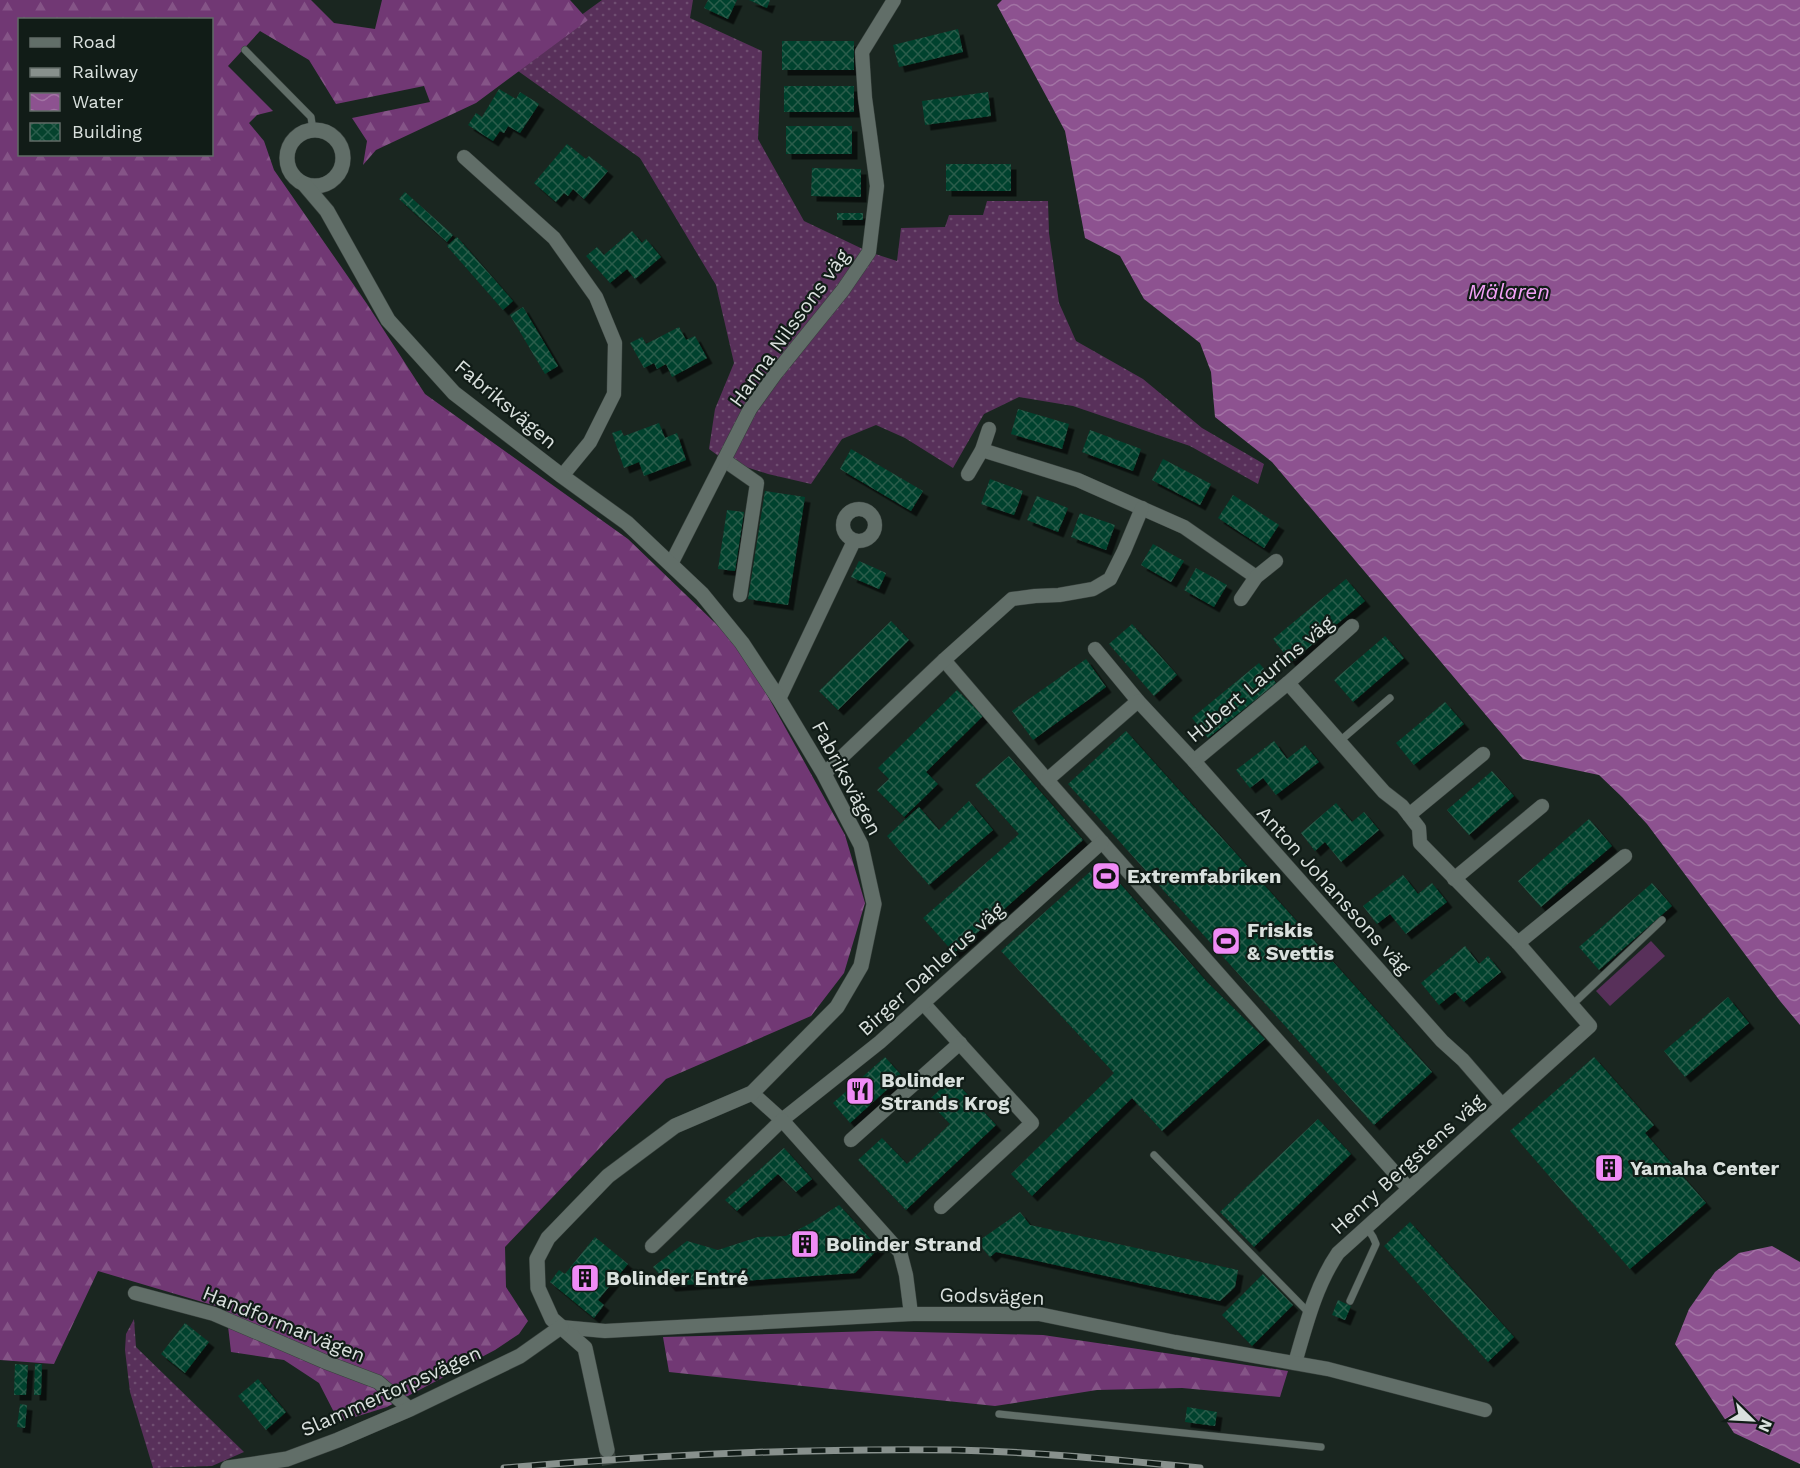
<svg xmlns="http://www.w3.org/2000/svg" width="1800" height="1468" font-family="'Work Sans',sans-serif">
<style>
.grass{fill:url(#grass-dots)}
.forest{fill:url(#forest-firs);fill-rule:evenodd}
.park{fill:#58305a}
.water{fill:url(#water-waves)}
.building{fill:url(#building-cross-hatch);filter:url(#shadow)}
.lines{fill:none;stroke-linecap:round;stroke-linejoin:round}
.tertiary-tunnel{stroke:#37423c;stroke-width:15;stroke-dasharray:15 8;stroke-linecap:butt}
.service-casing{stroke:#38413d;stroke-width:8}
.minor-casing{stroke:#38413d;stroke-width:15}
.tertiary-casing{stroke:#38413d;stroke-width:16}
.service{stroke:#616e68;stroke-width:7}
.minor{stroke:#616e68;stroke-width:14}
.tertiary{stroke:#616e68;stroke-width:15}
.rail-casing{stroke:#88918d;stroke-width:7}
.rail{stroke:#111c17;stroke-width:4.5;stroke-dasharray:14;stroke-linecap:butt}
.labels{text-anchor:middle;dominant-baseline:central;stroke-width:4.5;stroke-linejoin:round;paint-order:stroke}
.street-label{font-size:20px;fill:#dae1de;stroke:#111c17}
.poi-label{font-size:20px;font-weight:bold;fill:#dae1de;stroke:#111c17;text-anchor:start}
.water-label{font-size:21px;font-style:italic;fill:#f3a1f7;stroke:#111c17}
</style>
<defs>
<pattern id="grass-dots" width="8" height="8" patternUnits="userSpaceOnUse" patternTransform="scale(1.5)"><rect width="8" height="8" fill="#58305a"/><path d="M2 2h.1M6 6h.1" fill="none" stroke="#6f4e71" stroke-width="1.8" stroke-linecap="round"/></pattern>
<pattern id="forest-firs" width="22" height="20" patternUnits="userSpaceOnUse" patternTransform="scale(1.5)"><rect width="22" height="20" fill="#713874"/><path d="M5 1l3.5 6h-7zM16 11l3.5 6h-7z" fill="#855487"/></pattern>
<pattern id="water-waves" width="16" height="10" patternUnits="userSpaceOnUse" patternTransform="scale(1.5)"><rect width="16" height="10" fill="#8d5290"/><path d="M0 5q4-4 8 0t8 0" fill="none" stroke="#a273a4"/></pattern>
<pattern id="building-cross-hatch" width="8" height="8" patternUnits="userSpaceOnUse" patternTransform="scale(1.5)"><rect width="8" height="8" fill="#05422d"/><path d="M0 0l8 8M0 8l8-8" fill="none" stroke="#295d4b"/></pattern>
<filter id="shadow"><feDropShadow dx="5.5" dy="5.5" stdDeviation="0" flood-color="#0009"/></filter>
</defs>
<rect width="100%" height="100%" fill="#1a2620"/>
<g class="grass">
<polygon points="602,0 693,0 690,18 762,51 758,139 804,221 869,252 897,261 901,228 945,227 949,215 983,215 987,201 1048,201 1049,233 1059,303 1076,341 1143,379 1202,428 1264,464 1258,484 1190,446 1073,406 1019,397 984,414 953,468 905,438 876,425 842,439 811,484 768,474 724,460 709,449 715,409 734,363 716,285 640,158 511,66"/>
<polygon points="134,1319 136,1347 244,1452 212,1466 153,1468 130,1392 125,1350 126,1334"/>
</g>
<g class="forest">
<path d="M0,0H311L334,23L375,29L382,0H570L588,20L476,103L376,150L363,165L367,141L352,118L430,102L424,86L336,104L309,60L260,31L228,66L273,111L257,115L249,123L264,141L274,170L367,304L425,394L628,539L741,648L845,835L865,903L844,973L811,1016L666,1079L505,1247L506,1287L528,1321L519,1334L495,1350L387,1407L339,1422L319,1383L284,1360L231,1352L226,1309L98,1271L54,1364L0,1360ZM20,20H212V154H20Z"/>
<polygon points="877,1331 1043,1335 1288,1371 1280,1397 1182,1388 1097,1390 995,1406 669,1372 663,1337"/>
</g>
<polygon class="park" points="1651,941 1665,956 1610,1006 1596,991"/>
<g class="water">
<polygon points="1002,0 1800,0 1800,1025 1780,1001 1647,824 1622,797 1599,775 1523,759 1272,462 1215,417 1211,372 1200,343 1144,299 1120,256 1085,238 1065,131 997,5"/>
<polygon points="1772,1246 1800,1262 1800,1464 1734,1433 1675,1344 1689,1309 1715,1272 1739,1253"/>
</g>
<g class="building">
<polygon points="708,0 737,0 728,19 704,8"/>
<polygon points="749,0 770,0 767,8"/>
<polygon points="958,29 963,52 899,67 893,45"/>
<rect x="782" y="41" width="72" height="29"/>
<rect x="784" y="86" width="70" height="26"/>
<polygon points="499,89 516,99 520,92 539,104 520,133 508,126 504,133 500,131 493,141 468,125 476,113 482,117"/>
<polygon points="988,92 991,116 925,125 922,101"/>
<rect x="786" y="126" width="66" height="28"/>
<polygon points="567,144 586,159 589,156 608,171 584,199 573,189 568,196 564,193 556,202 534,183"/>
<rect x="946" y="164" width="65" height="27"/>
<polygon points="812,168 861,169 861,197 811,196"/>
<polygon points="405,192 453,235 447,242 399,199"/>
<rect x="837" y="213" width="26" height="7"/>
<polygon points="632,231 642,243 646,239 661,257 635,279 627,269 610,283 586,256 597,247 604,255"/>
<polygon points="457,237 513,301 503,310 447,246"/>
<polygon points="523,307 558,366 545,374 510,315"/>
<polygon points="679,327 686,340 695,336 707,358 672,377 666,364 657,369 654,363 644,368 630,343 642,337 646,344"/>
<polygon points="1018,409 1069,424 1062,449 1011,434"/>
<polygon points="659,423 665,438 677,433 686,460 644,476 639,462 624,468 612,433 621,430 624,436"/>
<polygon points="1090,430 1141,449 1133,471 1082,452"/>
<polygon points="851,449 923,491 911,511 840,469"/>
<polygon points="1163,459 1211,484 1200,505 1152,480"/>
<polygon points="990,479 1023,491 1014,515 981,504"/>
<polygon points="765,491 805,497 788,605 748,599"/>
<polygon points="1233,495 1279,525 1264,548 1218,518"/>
<polygon points="1037,496 1068,508 1058,532 1027,520"/>
<polygon points="727,510 744,512 735,571 718,569"/>
<polygon points="1080,513 1115,525 1106,550 1071,537"/>
<polygon points="1153,544 1184,561 1171,582 1141,565"/>
<polygon points="859,561 886,573 879,589 851,577"/>
<polygon points="1196,568 1227,585 1214,607 1184,590"/>
<polygon points="1346,579 1365,601 1291,662 1273,639"/>
<polygon points="891,621 909,640 838,710 819,691"/>
<polygon points="1132,624 1177,675 1154,696 1109,644"/>
<polygon points="1385,636 1404,658 1353,702 1334,680"/>
<polygon points="1086,659 1106,687 1033,740 1012,711"/>
<polygon points="1259,663 1276,683 1208,738 1192,718"/>
<polygon points="957,690 983,716 926,772 938,784 904,817 877,790 889,779 878,768"/>
<polygon points="1445,702 1464,724 1414,765 1396,743"/>
<polygon points="1126,731 1432,1072 1374,1125 1068,784"/>
<polygon points="1274,741 1287,759 1305,745 1319,762 1276,795 1263,778 1250,788 1236,770"/>
<polygon points="1009,756 1083,840 954,953 923,918 1019,834 975,785"/>
<polygon points="1492,771 1514,796 1469,835 1447,810"/>
<polygon points="969,801 993,830 929,885 887,836 919,807 939,830"/>
<polygon points="1336,803 1352,822 1364,812 1379,830 1341,862 1325,842 1315,851 1301,833"/>
<polygon points="1589,819 1612,846 1541,907 1518,881"/>
<polygon points="1101,862 1207,982 1265,1039 1162,1131 1132,1098 1032,1196 1011,1174 1114,1073 1001,951"/>
<polygon points="1403,875 1418,894 1432,883 1447,902 1406,934 1390,914 1377,924 1363,906"/>
<polygon points="1652,883 1672,906 1599,970 1579,947"/>
<polygon points="1465,946 1479,964 1488,956 1501,972 1464,1002 1455,992 1439,1005 1421,983"/>
<polygon points="1728,997 1749,1023 1685,1077 1664,1051"/>
<polygon points="885,1057 902,1076 850,1123 833,1103"/>
<polygon points="1594,1057 1654,1125 1645,1133 1706,1203 1630,1269 1510,1131"/>
<polygon points="952,1078 996,1125 906,1210 858,1160 882,1138 907,1164 950,1124 928,1101"/>
<polygon points="1318,1119 1351,1154 1254,1247 1220,1212"/>
<polygon points="784,1148 812,1179 796,1192 778,1174 737,1211 725,1200"/>
<polygon points="839,1205 879,1248 855,1273 670,1286 653,1267 687,1241 718,1250 758,1237 786,1236 811,1223"/>
<polygon points="1020,1212 1030,1225 1238,1270 1235,1287 1220,1301 996,1252 990,1257 977,1242"/>
<polygon points="1410,1222 1514,1337 1488,1362 1384,1246"/>
<polygon points="595,1237 628,1264 598,1300 604,1305 594,1318 550,1282 559,1270 565,1274"/>
<polygon points="1263,1274 1293,1305 1252,1346 1222,1315"/>
<polygon points="1338,1300 1351,1306 1345,1320 1332,1315"/>
<polygon points="185,1323 209,1342 185,1373 161,1354"/>
<polygon points="15,1364 28,1365 26,1395 14,1395"/>
<polygon points="35,1364 42,1364 41,1395 34,1395"/>
<polygon points="258,1379 286,1412 266,1430 238,1396"/>
<polygon points="20,1404 27,1405 25,1428 17,1427"/>
<polygon points="1187,1407 1217,1412 1215,1426 1185,1422"/>
</g>
<g class="lines">
<polyline class="tertiary-tunnel" points="607,1450 610,1468"/>
<g class="service-casing">
<g id="service">
<polyline points="245,50 311,117 313,130"/>
<polyline points="1341,740 1390,698"/>
<polyline points="1572,1005 1662,920"/>
<polyline points="1154,1155 1310,1314"/>
<polyline points="1350,1301 1376,1244 1373,1237 1367,1228"/>
<polyline points="999,1414 1321,1447"/>
</g>
</g>
<g class="minor-casing">
<g id="minor">
<polyline points="464,157 554,238 596,297 615,343 614,394 590,442 562,476"/>
<polyline points="982,450 1078,480 1184,527 1256,577"/>
<polyline points="724,460 757,483 740,595"/>
<polyline points="968,474 982,450 989,429"/>
<circle cx="859" cy="525" r="16"/>
<polyline points="671,564 750,409 776,373 843,290 869,252 877,186 865,98 862,52 894,0"/>
<polyline points="1241,599 1256,577 1276,561"/>
<polyline points="1095,649 1138,701 1194,761 1442,1041 1463,1060 1502,1105"/>
<polyline points="944,660 1047,780 1409,1189"/>
<path d="M1288,683L1384,792L1402,806L1419,828L1420,843L1518,943L1590,1026L1338,1253C1316,1285 1306,1325 1295,1363"/>
<polyline points="779,699 854,541"/>
<polyline points="1194,761 1288,683 1352,626"/>
<polyline points="824,774 944,660 1012,599 1035,596 1059,595 1093,589 1110,579 1124,551 1142,508"/>
<polyline points="1047,780 1138,701"/>
<polyline points="1409,815 1483,754"/>
<polyline points="1454,879 1542,806"/>
<polyline points="1518,943 1625,856"/>
<polyline points="923,1003 1032,1123 941,1207"/>
<polyline points="752,1093 782,1120 880,1042 1102,842"/>
<polyline points="851,1140 960,1043"/>
<polyline points="652,1246 782,1120 900,1252 906,1275 911,1314"/>
<polyline points="135,1293 214,1314 328,1363 378,1382 410,1409"/>
<polyline points="561,1327 605,1331 911,1314 1039,1314 1175,1342 1328,1369 1485,1410"/>
</g>
</g>
<g class="tertiary-casing">
<g id="tertiary">
<circle cx="315" cy="158" r="28"/>
<polyline points="304,184 327,211 388,320 454,393 562,476 627,523 702,594 742,643 779,699 824,774 861,845 874,904 861,966 837,1007 752,1093 675,1126 608,1176 548,1238 537,1259 538,1288 552,1319 585,1348 607,1450"/>
<polyline points="228,1468 287,1459 338,1440 410,1409 520,1356 561,1327"/>
</g>
</g>
<use href="#service" class="service"/>
<use href="#minor" class="minor"/>
<use href="#tertiary" class="tertiary"/>
<g class="rail-casing">
<path id="rail" d="M504,1468C654,1455 805,1448 956,1450C1038,1452 1119,1460 1200,1468"/>
</g>
<use href="#rail" class="rail"/>
</g>
<defs>
<g id="stadium-square" transform="scale(1.5)"><rect x="-9" y="-9" width="18" height="18" rx="4" fill="#f08bf6" stroke="#111c17"/><path d="M0-5a6.5 5 0 1 0 0 10a6.5 5 0 1 0 0-10ZM-3.5-1.8h7v3.6h-7Z" fill="#111"/></g>
<g id="restaurant-square" transform="scale(1.5)"><rect x="-9" y="-9" width="18" height="18" rx="4" fill="#f08bf6" stroke="#111c17"/><path d="M-5-6h1v4h1v-4h1v4h1v-4h1v5L-1.5 .5V6h-2V.5L-5-1ZM5-6V6H3V1.5H1.5Q1.5-4 5-6Z" fill="#111"/></g>
<g id="building-square" transform="scale(1.5)"><rect x="-9" y="-9" width="18" height="18" rx="4" fill="#f08bf6" stroke="#111c17"/><path d="M-4-6H4V6H1V3H-1V6H-4ZM-2.5-4.3h1.7v1.8h-1.7ZM.8-4.3h1.7v1.8H.8ZM-2.5-1h1.7V.8h-1.7ZM.8-1h1.7V.8H.8Z" fill="#111"/></g>
</defs>
<g fill-rule="evenodd">
<use href="#stadium-square" x="1106" y="876"/>
<use href="#stadium-square" x="1226" y="941"/>
<use href="#restaurant-square" x="860" y="1091"/>
<use href="#building-square" x="1609" y="1168"/>
<use href="#building-square" x="805" y="1244"/>
<use href="#building-square" x="585" y="1278"/>
</g>
<g class="labels">
<g class="street-label">
<text transform="translate(789 328) rotate(-54)">Hanna Nilssons väg</text>
<text transform="translate(506 404) rotate(40)">Fabriksvägen</text>
<text transform="translate(1260 679) rotate(-40)">Hubert Laurins väg</text>
<text transform="translate(847 778) rotate(62)">Fabriksvägen</text>
<text transform="translate(1334 890) rotate(48)">Anton Johanssons väg</text>
<text transform="translate(931 969) rotate(-42)">Birger Dahlerus väg</text>
<text transform="translate(1407 1164) rotate(-42)">Henry Bergstens väg</text>
<text transform="translate(992 1296) rotate(2)">Godsvägen</text>
<text transform="translate(284 1324) rotate(22)">Handformarvägen</text>
<text transform="translate(391 1391) rotate(-24)">Slammertorpsvägen</text>
</g>
<g class="poi-label">
<text x="1127" y="876">Extremfabriken</text>
<text x="1247" y="930">Friskis<tspan x="1247" dy="23">&amp; Svettis</tspan></text>
<text x="881" y="1080">Bolinder<tspan x="881" dy="23">Strands Krog</tspan></text>
<text x="1630" y="1168">Yamaha Center</text>
<text x="826" y="1244">Bolinder Strand</text>
<text x="606" y="1278">Bolinder Entré</text>
</g>
<g class="water-label">
<text x="1509" y="291">Mälaren</text>
</g>
</g>
<rect x="18" y="18" width="195" height="138" fill="#111c17" stroke="#616b67" stroke-width="1.5"/>
<rect x="30" y="38" width="30" height="9" fill="#616e68" stroke="#616b67" stroke-width="1.5"/>
<text x="72" y="48" font-size="18" fill="#dae1de">Road</text>
<rect x="30" y="68" width="30" height="9" fill="#88918d" stroke="#616b67" stroke-width="1.5"/>
<text x="72" y="78" font-size="18" fill="#dae1de">Railway</text>
<rect x="30" y="93" width="30" height="18" fill="url(#water-waves)" stroke="#616b67" stroke-width="1.5"/>
<text x="72" y="108" font-size="18" fill="#dae1de">Water</text>
<rect x="30" y="123" width="30" height="18" fill="url(#building-cross-hatch)" stroke="#616b67" stroke-width="1.5"/>
<text x="72" y="138" font-size="18" fill="#dae1de">Building</text>
<g transform="translate(1752 1420) rotate(114)" stroke="#111c17" stroke-width="4.5" paint-order="stroke">
<path d="M0-4.5L10 22L0 15L-10 22Z" fill="#dae1de"/>
<text y="-9" font-size="16" font-weight="bold" text-anchor="middle" fill="#dae1de">N</text>
</g>
</svg>
